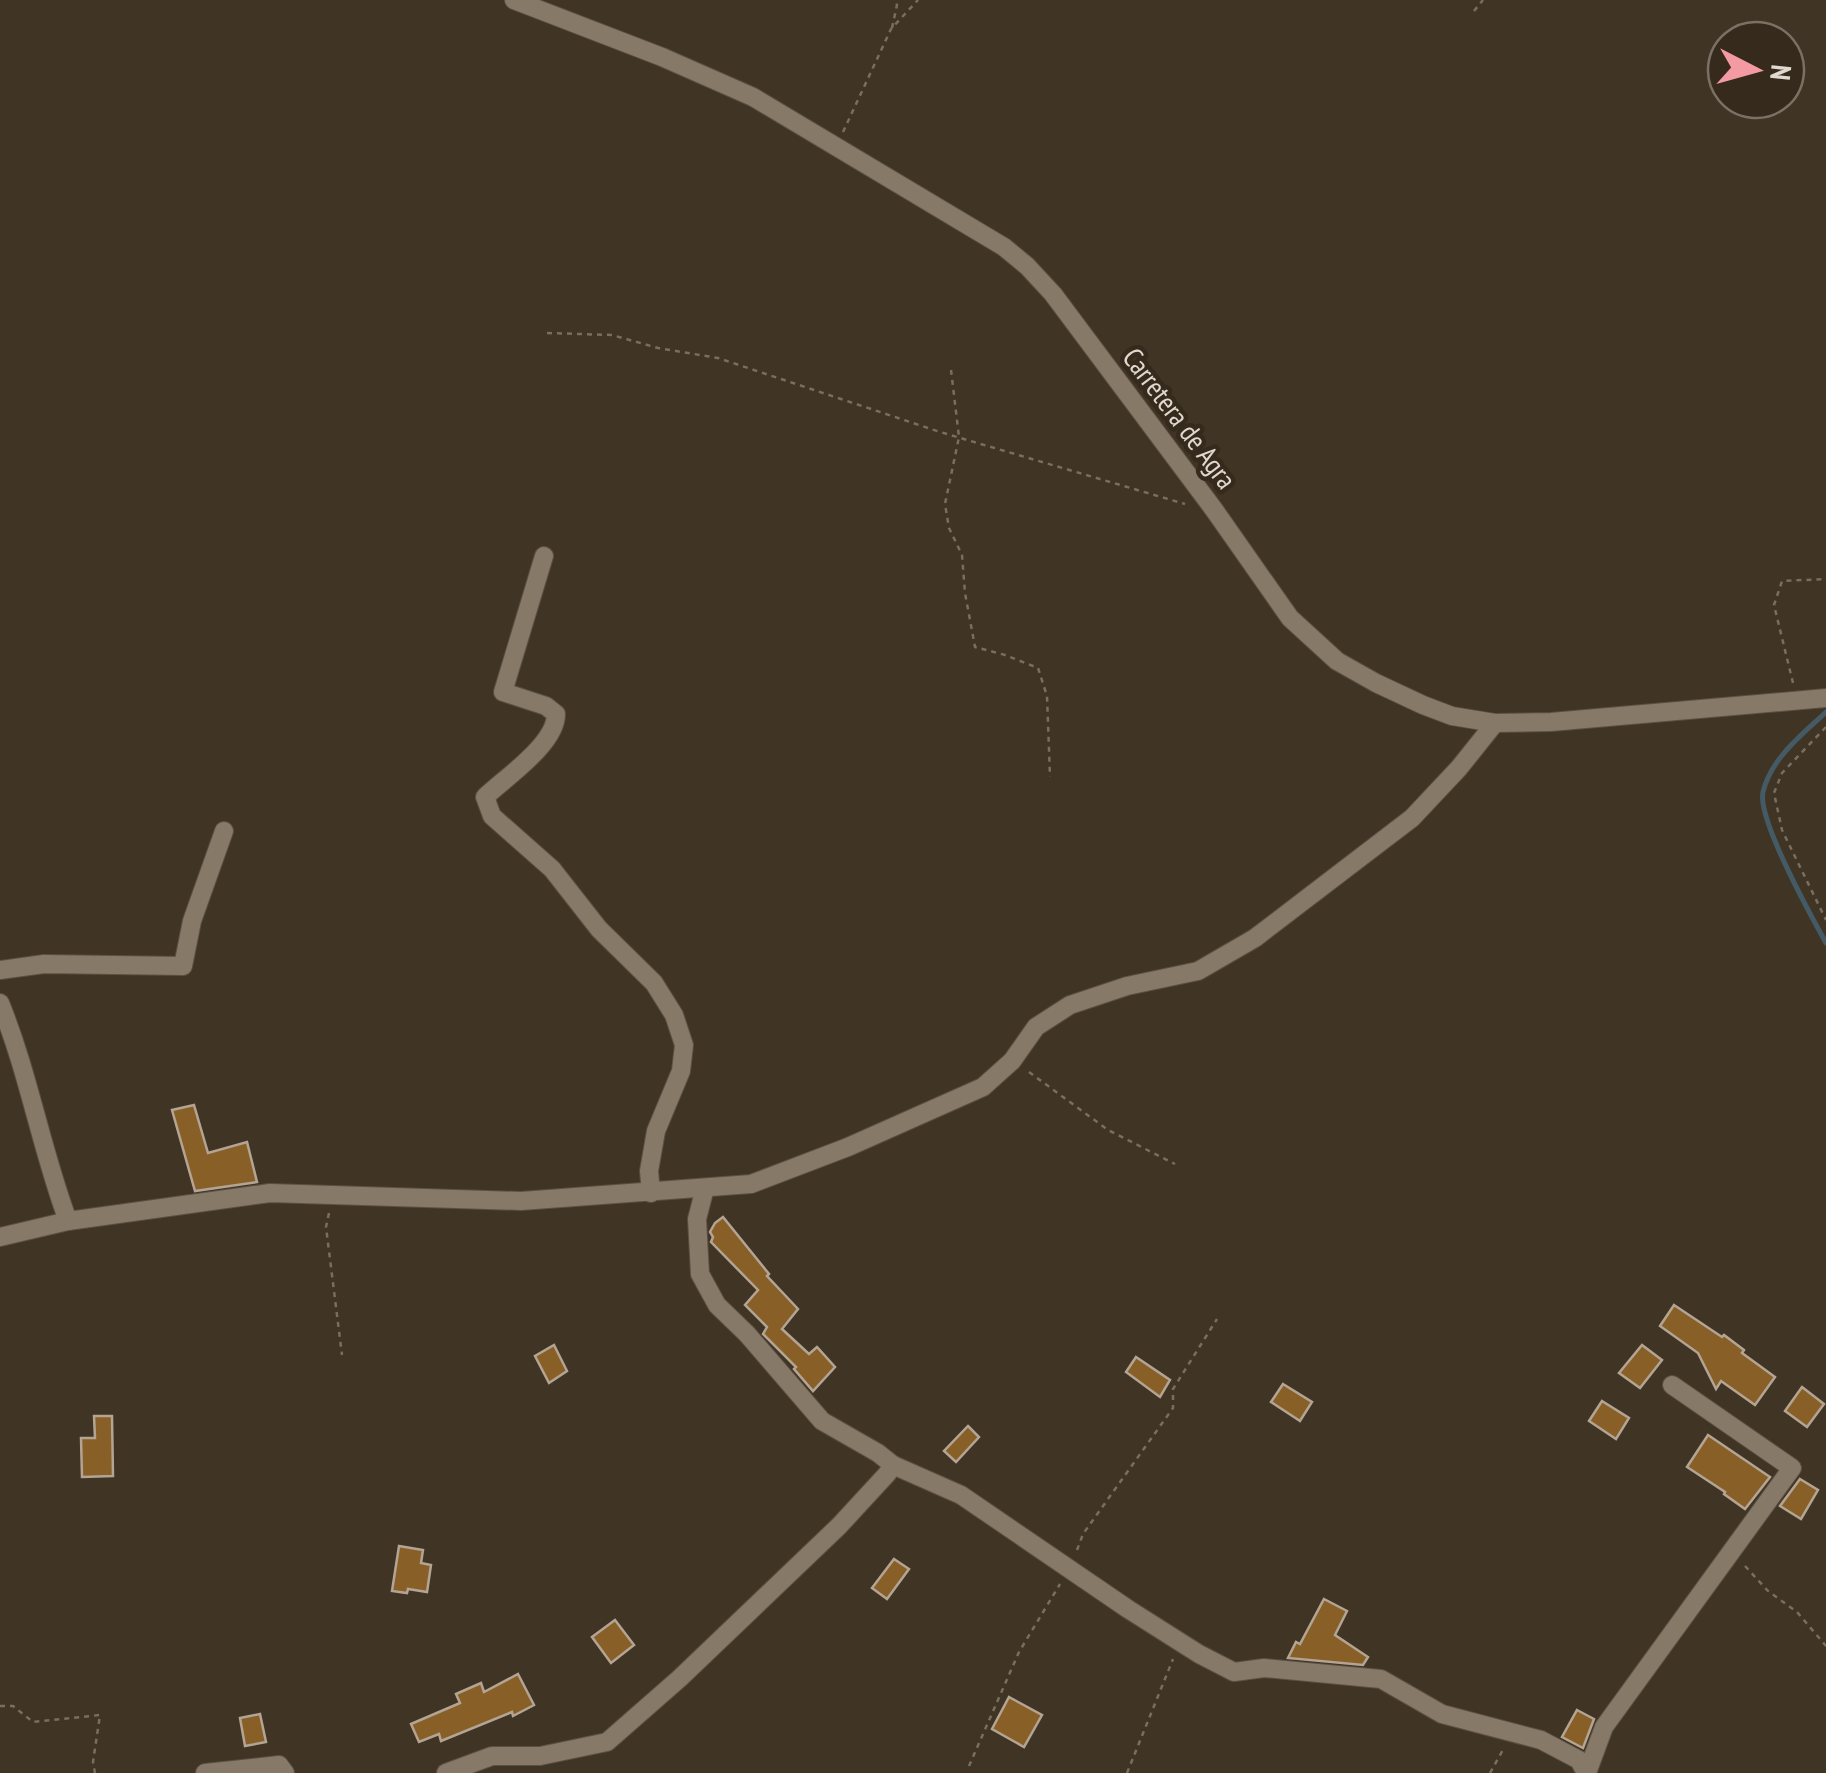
<svg xmlns="http://www.w3.org/2000/svg" width="1826" height="1773" font-family="'PT Sans Narrow',sans-serif">
<style>
.lines{fill:none;stroke-linecap:round;stroke-linejoin:round}
.stream{stroke:#445a64;stroke-width:5}
.building{fill:#885f27;stroke:#b3a493;stroke-width:2.5}
.minor-casing{stroke:#5b5044;stroke-width:20}
.path{stroke:#786e61;stroke-width:2.5;stroke-dasharray:5 5;stroke-linecap:butt}
.minor{stroke:#877968;stroke-width:18}
.labels{text-anchor:middle;dominant-baseline:central;stroke-width:9;stroke-linejoin:round;paint-order:stroke}
.street-label{font-size:28px;fill:#e1d9d0;stroke:#362a1c}
</style>
<rect width="100%" height="100%" fill="#403425"/>
<g class="lines">
<path class="stream" d="M1826,712C1803,734 1771,758 1763,792C1757,818 1811,916 1826,943"/>
</g>
<g class="building">
<polygon points="194,1105 208,1153 247,1142 257,1182 195,1191 172,1110"/>
<polygon points="723,1217 769,1274 767,1276 798,1309 782,1329 809,1354 817,1347 835,1367 813,1391 794,1369 796,1367 763,1334 767,1327 745,1305 758,1290 711,1242 713,1237 710,1232 715,1223"/>
<polygon points="1674,1305 1722,1337 1724,1335 1744,1350 1742,1353 1775,1377 1755,1405 1721,1381 1716,1389 1698,1353 1660,1326"/>
<polygon points="554,1345 567,1371 549,1383 535,1356"/>
<polygon points="1642,1345 1662,1360 1640,1388 1619,1373"/>
<polygon points="1136,1357 1170,1380 1160,1397 1126,1372"/>
<polygon points="1283,1384 1312,1402 1300,1421 1271,1402"/>
<polygon points="1802,1387 1824,1404 1807,1427 1785,1411"/>
<polygon points="1602,1401 1629,1418 1616,1439 1589,1421"/>
<polygon points="94,1416 112,1416 113,1476 82,1477 81,1438 95,1438"/>
<polygon points="968,1426 979,1437 956,1462 944,1451"/>
<polygon points="1708,1435 1770,1477 1745,1509 1724,1494 1725,1492 1687,1467"/>
<polygon points="1800,1479 1818,1490 1801,1519 1780,1506"/>
<polygon points="399,1546 423,1550 421,1563 431,1565 427,1592 408,1589 407,1593 392,1591"/>
<polygon points="894,1559 909,1569 887,1599 872,1588"/>
<polygon points="1324,1599 1347,1611 1335,1635 1368,1657 1363,1665 1288,1658 1296,1642 1300,1644"/>
<polygon points="615,1620 634,1645 611,1663 592,1637"/>
<polygon points="518,1674 534,1705 513,1716 512,1712 441,1741 439,1734 419,1742 411,1724 460,1703 456,1694 481,1683 484,1692"/>
<polygon points="1009,1697 1042,1715 1024,1747 992,1729"/>
<polygon points="1577,1710 1594,1719 1583,1748 1562,1737"/>
<polygon points="260,1714 266,1742 245,1746 240,1718"/>
</g>
<g class="lines">
<g class="minor-casing">
<g id="minor">
<polyline points="514,0 662,57 753,97 1004,247 1027,266 1053,294 1215,511 1290,618 1337,661 1376,683 1423,705 1452,716 1495,723 1551,722 1826,698"/>
<path d="M544,556L503,692L546,706L556,714C556,744 506,777 485,797L492,816L552,869L599,929L654,983L674,1015L684,1045L681,1071L656,1131L649,1171L651,1193"/>
<polyline points="0,970 44,964 183,966 192,921 224,831"/>
<path d="M0,1003C29,1074 41,1149 68,1221"/>
<polyline points="705,1188 697,1219 700,1274 717,1305 747,1334 822,1421 878,1453 893,1465 961,1495 1128,1609 1199,1654 1234,1672 1264,1668 1381,1679 1442,1714 1541,1740 1579,1760 1586,1773"/>
<polyline points="0,1237 68,1221 270,1193 521,1201 751,1184 848,1147 983,1087 1012,1061 1036,1027 1070,1005 1127,986 1198,971 1255,938 1412,818 1459,768 1495,723"/>
<polyline points="205,1773 279,1765 285,1773"/>
<polyline points="446,1773 492,1756 540,1756 607,1742 680,1678 839,1526 887,1474 893,1465"/>
<polyline points="1587,1773 1604,1727 1792,1468 1672,1385"/>
</g>
</g>
<g class="path">
<polyline points="1474,11 1483,0"/>
<polyline points="892,28 897,5 895,0"/>
<polyline points="843,132 891,29 918,0"/>
<polyline points="547,333 612,335 658,348 718,358 940,432 1185,504"/>
<polyline points="951,370 959,437 945,504 949,528 962,555 965,593 975,647 1005,655 1038,668 1047,696 1050,777"/>
<polyline points="1793,683 1774,605 1782,581 1826,579"/>
<polyline points="1826,727 1782,773 1774,793 1782,830 1826,920"/>
<polyline points="1029,1072 1108,1130 1175,1164"/>
<polyline points="329,1213 326,1227 342,1355"/>
<polyline points="1077,1550 1083,1534 1173,1408 1173,1389 1217,1319"/>
<polyline points="1745,1566 1768,1591 1797,1612 1826,1646"/>
<polyline points="0,1706 13,1706 33,1722 100,1715 93,1762 95,1773"/>
<polyline points="969,1766 1019,1652 1060,1584"/>
<polyline points="1127,1773 1173,1659"/>
<polyline points="1490,1773 1504,1748"/>
</g>
<use href="#minor" class="minor"/>
</g>
<g class="labels">
<g class="street-label">
<text transform="translate(1180 418) rotate(53)">Carretera de Agra</text>
</g>
</g>
<g transform="translate(1756 70) rotate(96)"><circle r="48" fill="#362a1c" stroke="#7a7064" stroke-width="2.5"/>
<path d="M0-8L18 38L0 25L-18 38Z" fill="#f49aa2"/>
<text y="-15" font-size="28" font-weight="bold" text-anchor="middle" fill="#e1d9d0">N</text>
</g>
</svg>
